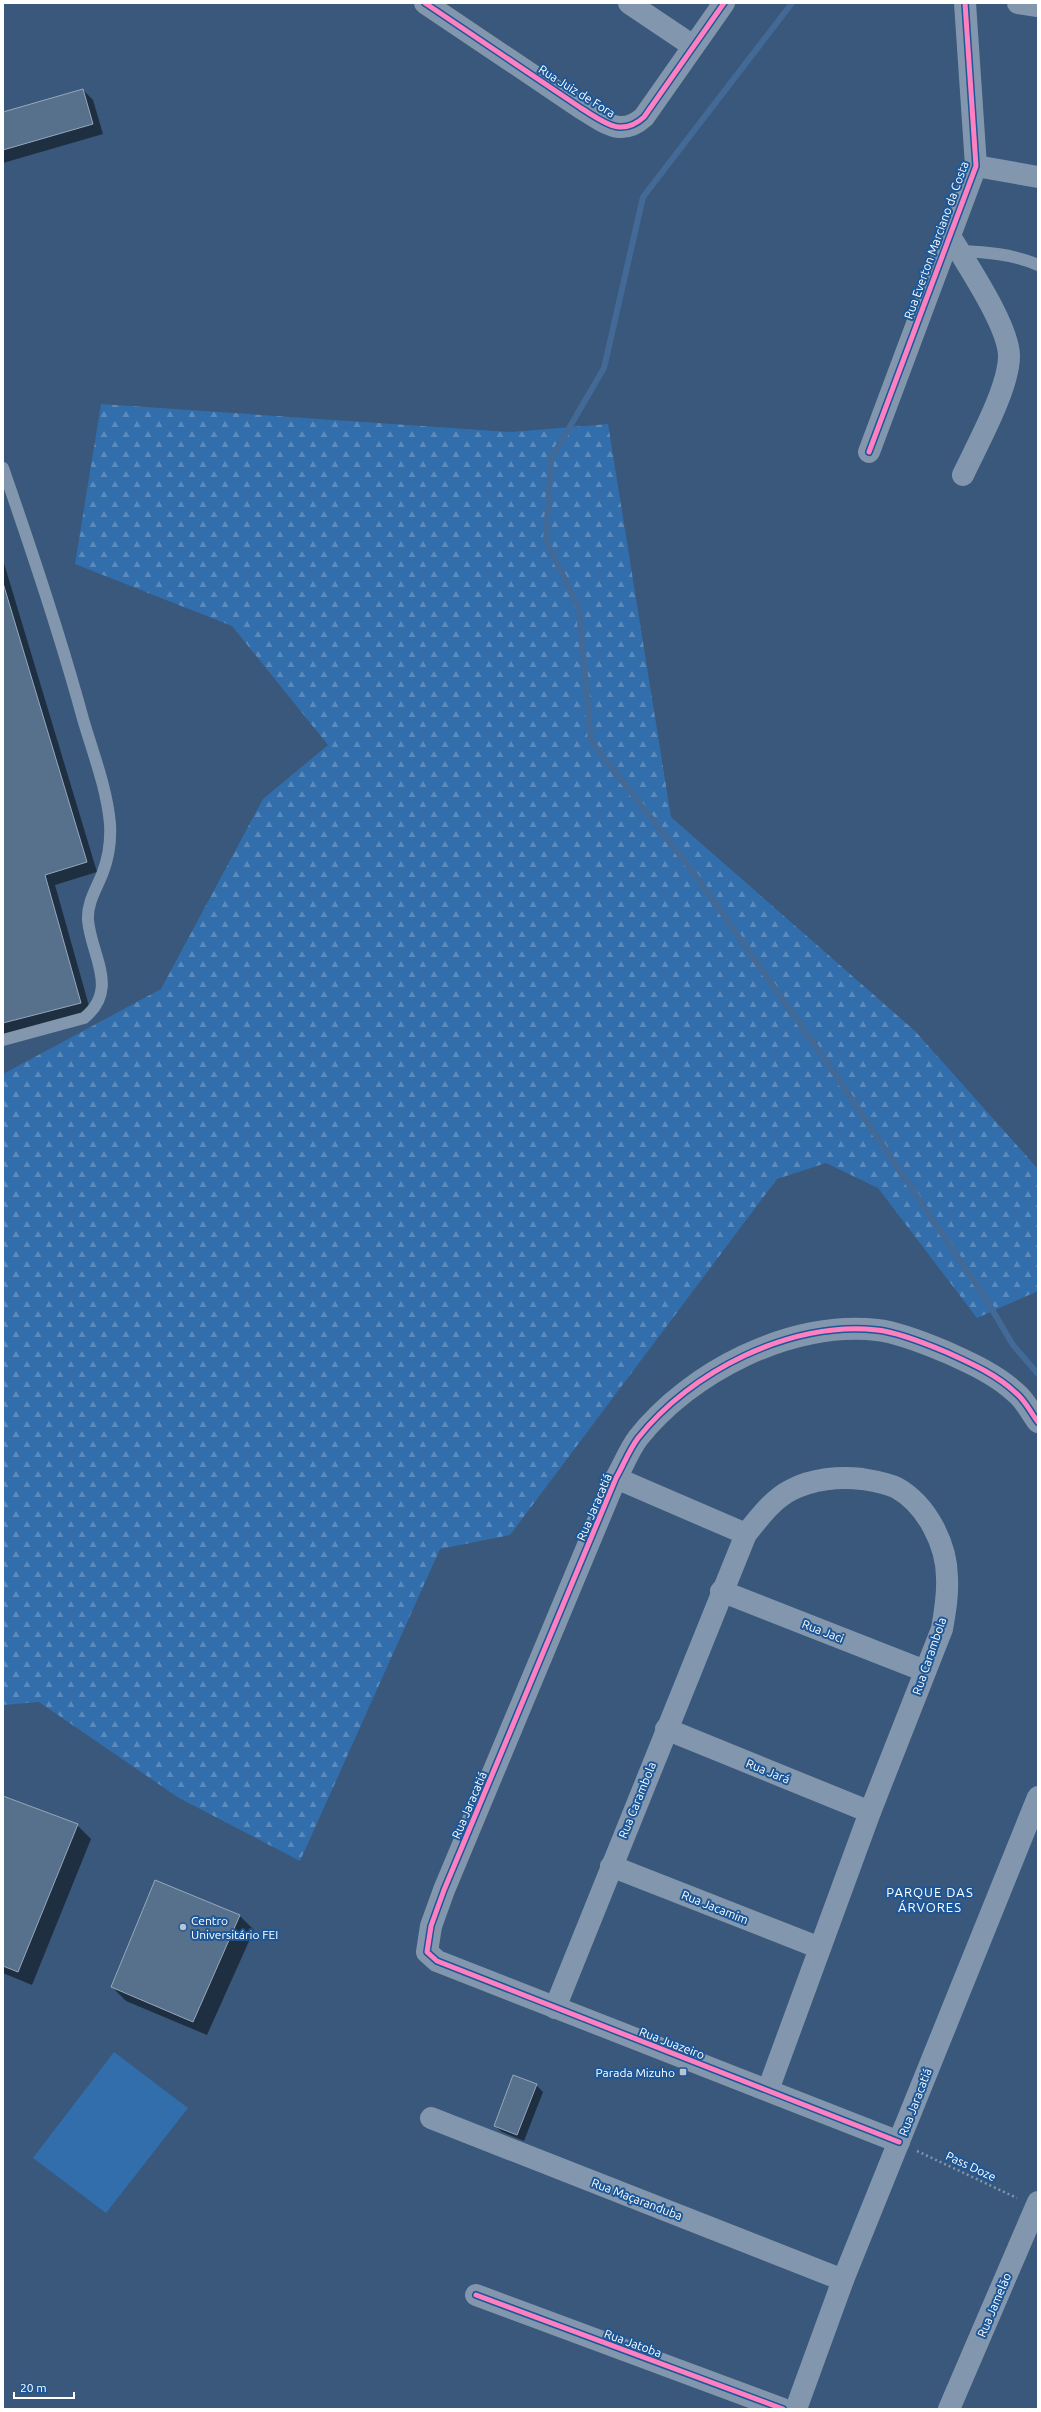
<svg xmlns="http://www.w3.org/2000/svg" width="1041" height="2412" font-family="Ubuntu,sans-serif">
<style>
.forest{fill:url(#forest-firs)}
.garden{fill:#326eac}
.shadow{fill:#0007}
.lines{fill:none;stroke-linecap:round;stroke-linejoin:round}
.stream{stroke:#436a96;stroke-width:6}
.building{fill:#57708c;stroke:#96a8bb}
.path{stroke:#8297ad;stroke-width:2.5;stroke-dasharray:2 3;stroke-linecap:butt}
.lane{stroke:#8297ad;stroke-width:12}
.street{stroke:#8297ad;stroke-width:22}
.cycleway-casing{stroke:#1d5797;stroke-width:8}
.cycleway{stroke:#ff80c0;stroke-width:5}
.poi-dot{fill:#bac5d1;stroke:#1d5797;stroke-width:1.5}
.labels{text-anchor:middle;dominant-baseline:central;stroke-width:4;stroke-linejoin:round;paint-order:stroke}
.street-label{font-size:12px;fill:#fff;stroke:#1d5797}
.poi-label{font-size:12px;fill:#fff;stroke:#1d5797;text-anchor:start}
.neighbourhood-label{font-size:13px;letter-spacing:1px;fill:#fff;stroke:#1d5797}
</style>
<defs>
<pattern id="forest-firs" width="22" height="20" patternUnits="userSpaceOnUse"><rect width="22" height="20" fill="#326eac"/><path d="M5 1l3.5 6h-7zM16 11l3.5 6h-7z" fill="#5b8bbd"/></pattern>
</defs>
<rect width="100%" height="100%" fill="#39587b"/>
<polygon class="forest" points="101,404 511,432 608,424 671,817 915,1031 1038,1169 1038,1291 977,1318 878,1188 826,1163 777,1179 510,1535 440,1549 300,1861 179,1798 39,1702 3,1705 3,1074 161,989 263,799 328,745 232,626 75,564"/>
<polygon class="garden" points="114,2052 188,2108 106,2213 33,2158"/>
<g class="shadow">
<polygon points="83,90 93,100 103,134 3,163 3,113"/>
<polygon points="3,560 97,872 55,885 91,1013 3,1036"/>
<polygon points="3,1797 77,1825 91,1839 32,1985 3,1973"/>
<polygon points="156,1882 240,1916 254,1930 207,2035 126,2001 112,1987"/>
<polygon points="536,2085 543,2092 524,2141 502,2132 495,2126"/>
</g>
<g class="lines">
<polyline class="stream" points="792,3 643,197 604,368 551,459 546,540 579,609 591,741 694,873 826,1061 984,1296 1013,1345 1038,1374"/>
</g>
<g class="building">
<polygon points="83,89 93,124 3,150 3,112"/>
<polygon points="3,583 87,862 45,875 81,1003 3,1023"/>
<polygon points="3,1796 78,1824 18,1972 3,1966"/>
<polygon points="155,1880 240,1915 193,2022 111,1987"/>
<polygon points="513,2075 537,2084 517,2135 494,2126"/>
</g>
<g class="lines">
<polyline class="path" points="917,2151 1017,2198"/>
<g class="lane">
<path d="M959,251C986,252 1013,254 1038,265"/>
<path d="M3,468C32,551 60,634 83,719C93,753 107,789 110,824C111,841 109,856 103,872C97,888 87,902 88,920C91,956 120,989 84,1018L3,1040"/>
</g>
<g class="street">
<path d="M425,3L581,108C604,122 621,138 644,117L724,3"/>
<polyline points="629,3 693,46"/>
<polyline points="1018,3 1038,6"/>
<polyline points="976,166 1038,177"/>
<path d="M950,236C966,263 1009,326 1009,356C1009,388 977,445 963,475"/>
<polyline points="869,452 976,166 965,3"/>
<polyline points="616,1478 746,1534"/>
<polyline points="721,1591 925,1671"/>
<polyline points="666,1729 870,1812"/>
<polyline points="611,1866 820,1948"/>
<path d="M555,2008L746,1534C759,1518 773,1499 791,1490C812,1479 840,1476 862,1479C874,1481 887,1483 897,1488C927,1505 947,1545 947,1578C948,1595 945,1612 942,1629L870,1812L768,2090"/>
<polyline points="431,2118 843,2280"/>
<path d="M899,2142L437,1961L427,1952L431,1926L444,1890L616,1478C623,1466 629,1450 638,1438C690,1372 791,1320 877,1330C897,1332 927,1344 946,1352C970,1363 996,1374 1016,1393C1025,1400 1031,1413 1038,1422"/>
<polyline points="476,2295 783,2409"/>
<polyline points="796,2409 843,2280 1038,1797"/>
<polyline points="949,2409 1038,2202"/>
</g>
<g class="cycleway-casing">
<g id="cycleway">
<path d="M425,3L581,108C604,122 621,138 644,117L724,3"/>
<polyline points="869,452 976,166 965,3"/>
<path d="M899,2142L437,1961L427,1952L431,1926L444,1890L616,1478C623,1466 629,1450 638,1438C690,1372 791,1320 877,1330C897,1332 927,1344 946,1352C970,1363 996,1374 1016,1393C1025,1400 1031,1413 1038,1422"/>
<polyline points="476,2295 783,2409"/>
</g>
</g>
<use href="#cycleway" class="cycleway"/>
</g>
<g class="poi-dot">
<circle cx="183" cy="1927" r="4"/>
<rect x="679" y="2068" width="8" height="8" rx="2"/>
</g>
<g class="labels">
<g class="street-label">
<text transform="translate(577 91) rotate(32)">Rua Juiz de Fora</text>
<text transform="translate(936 240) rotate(-70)">Rua Everton Marciano da Costa</text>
<text transform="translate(594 1507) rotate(-67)">Rua Jaracatiá</text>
<text transform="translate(823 1631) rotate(21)">Rua Jaci</text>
<text transform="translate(929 1656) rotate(-71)">Rua Carambola</text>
<text transform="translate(768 1771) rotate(22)">Rua Jará</text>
<text transform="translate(637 1800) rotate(-68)">Rua Carambola</text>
<text transform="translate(469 1805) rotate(-67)">Rua Jaracatiá</text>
<text transform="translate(715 1907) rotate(22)">Rua Jacamim</text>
<text transform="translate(672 2043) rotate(21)">Rua Juazeiro</text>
<text transform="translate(915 2102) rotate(-69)">Rua Jaracatiá</text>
<text transform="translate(971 2166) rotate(25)">Pass Doze</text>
<text transform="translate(637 2199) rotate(21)">Rua Maçaranduba</text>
<text transform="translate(994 2305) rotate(-67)">Rua Jamelão</text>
<text transform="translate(633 2343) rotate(20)">Rua Jatoba</text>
</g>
<g class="poi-label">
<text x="191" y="1920">Centro<tspan x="191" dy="14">Universitário FEI</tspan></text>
<text x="675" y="2072" text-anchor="end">Parada Mizuho</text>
</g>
<g class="neighbourhood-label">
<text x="930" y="1892">PARQUE DAS<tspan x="930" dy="15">ÁRVORES</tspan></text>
</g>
</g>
<rect width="1041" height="2412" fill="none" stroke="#ffffff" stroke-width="8"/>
<path d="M14 2392v6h60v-6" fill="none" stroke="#ffffff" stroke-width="2"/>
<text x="20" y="2392" font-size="12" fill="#ffffff" stroke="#1d5797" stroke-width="3" paint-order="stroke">20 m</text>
</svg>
